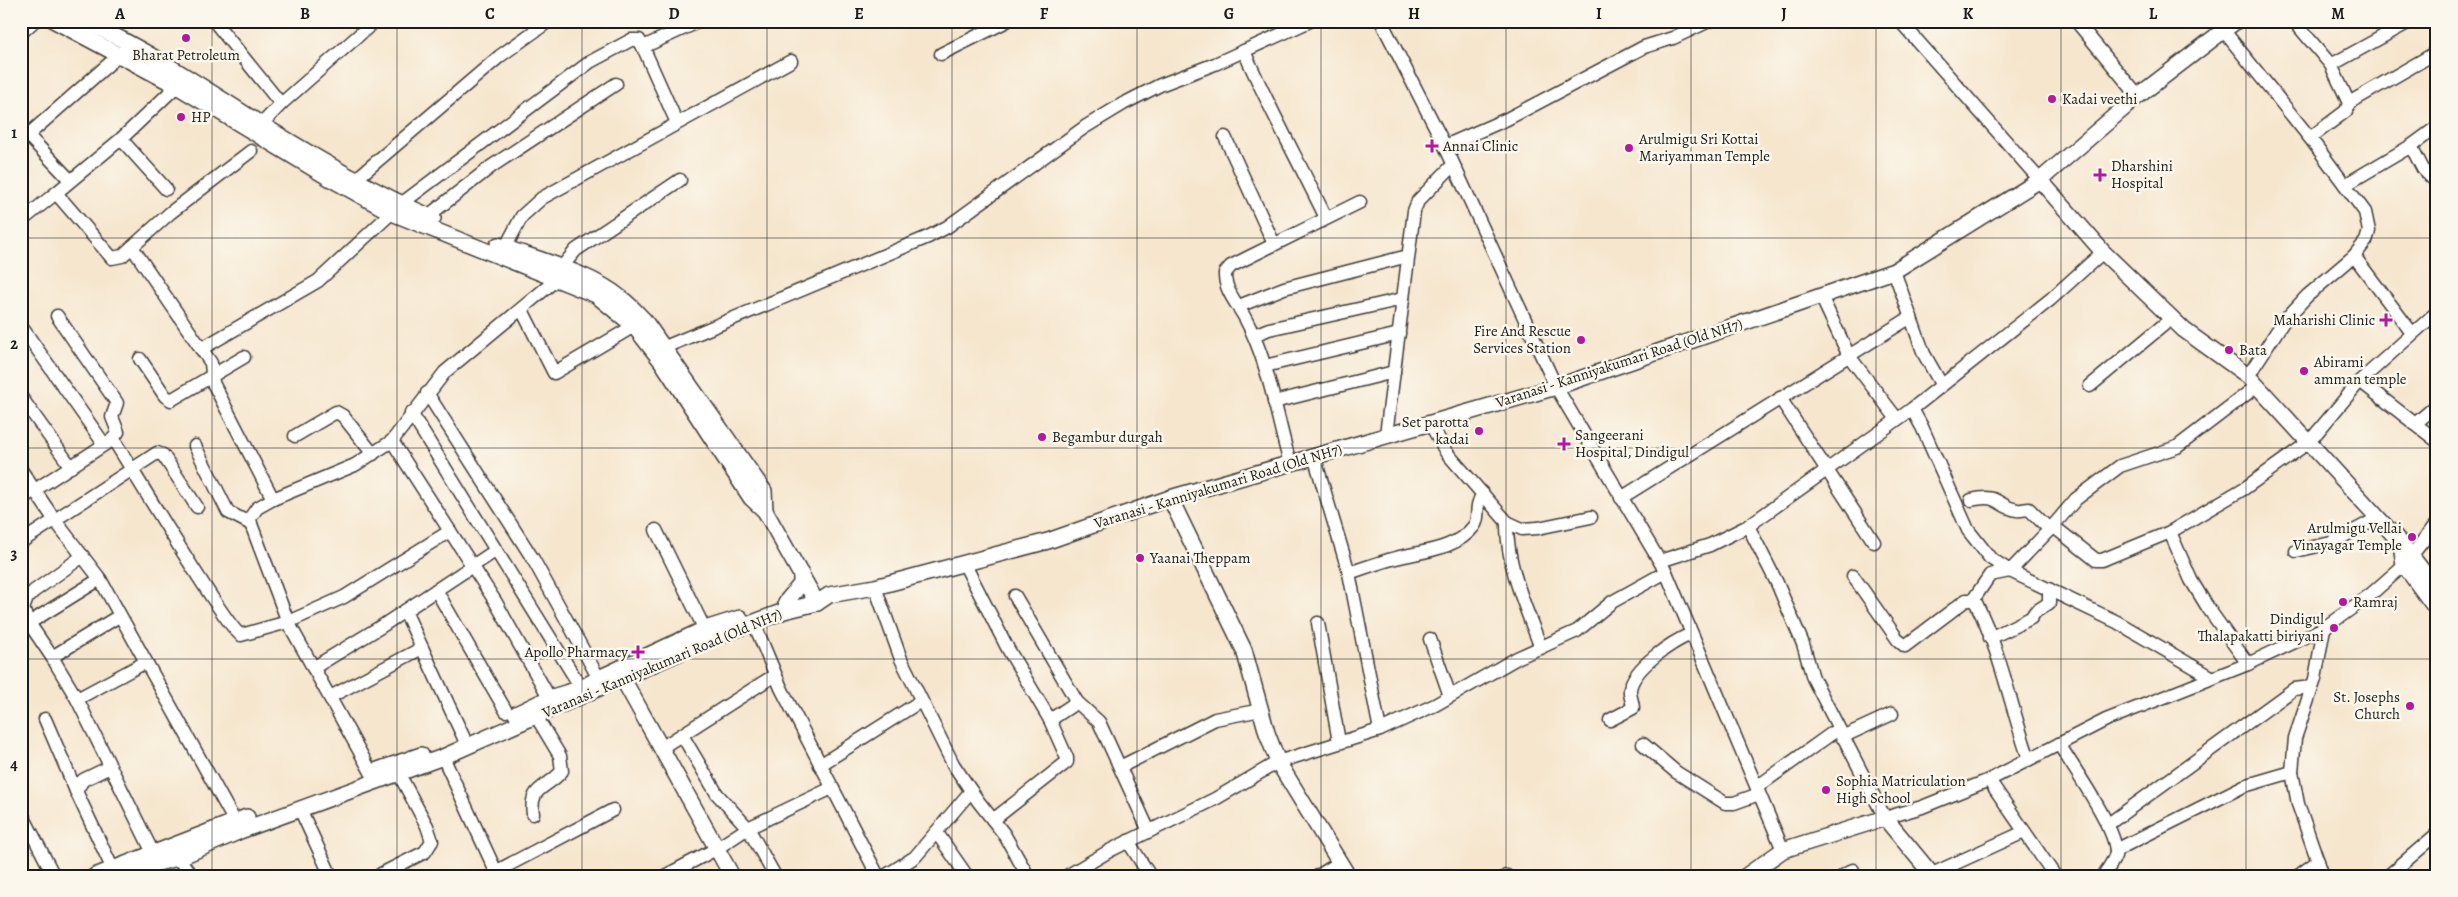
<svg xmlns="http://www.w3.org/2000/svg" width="2458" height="897" font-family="Alegreya,serif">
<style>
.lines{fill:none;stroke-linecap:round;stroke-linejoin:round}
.minor-casing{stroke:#3d3a37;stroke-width:15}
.major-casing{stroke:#3d3a37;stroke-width:18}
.minor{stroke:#fff;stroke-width:12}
.major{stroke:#fff;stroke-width:15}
.grid{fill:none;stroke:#1c1c1c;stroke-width:1;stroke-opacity:0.55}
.poi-dot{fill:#b5179e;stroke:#fbf7ec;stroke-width:2}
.labels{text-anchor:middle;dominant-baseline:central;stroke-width:5;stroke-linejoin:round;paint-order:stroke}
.poi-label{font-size:15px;fill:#1c1c1c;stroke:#fbf7ec;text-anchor:start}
.street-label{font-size:15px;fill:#1c1c1c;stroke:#fbf7ec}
.neatline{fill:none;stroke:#1c1c1c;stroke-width:2}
.grid-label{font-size:16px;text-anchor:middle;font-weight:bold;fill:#1c1c1c}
</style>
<rect width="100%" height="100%" fill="#fbf7ec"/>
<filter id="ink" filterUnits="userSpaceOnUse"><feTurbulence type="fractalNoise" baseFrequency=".02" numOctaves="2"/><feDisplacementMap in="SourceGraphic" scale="10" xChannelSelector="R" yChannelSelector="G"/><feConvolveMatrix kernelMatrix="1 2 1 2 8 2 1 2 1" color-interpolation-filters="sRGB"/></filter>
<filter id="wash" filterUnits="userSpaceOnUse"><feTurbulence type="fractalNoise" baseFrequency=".0096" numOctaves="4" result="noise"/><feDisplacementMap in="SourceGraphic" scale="20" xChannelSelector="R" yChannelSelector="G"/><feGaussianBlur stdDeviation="1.12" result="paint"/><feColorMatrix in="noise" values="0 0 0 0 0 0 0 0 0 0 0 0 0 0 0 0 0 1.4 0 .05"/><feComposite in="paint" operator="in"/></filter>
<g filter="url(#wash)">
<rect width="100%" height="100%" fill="#f6e6ce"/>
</g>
<g filter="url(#ink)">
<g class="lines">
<g class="minor-casing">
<g id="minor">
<polyline points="214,21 281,104"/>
<polyline points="1381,21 1445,146 1556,387 1666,572 1783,850"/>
<polyline points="1900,21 2040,180"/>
<polyline points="2076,21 2138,96"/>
<polyline points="2216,21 2310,138 2365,212 2369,231 2366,241 2354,256 2412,333"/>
<polyline points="2294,21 2331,65 2349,103 2346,111 2310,138"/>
<polyline points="21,33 34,21"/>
<polyline points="643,47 700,21"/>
<path d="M1244,51C1269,108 1299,162 1326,218"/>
<polyline points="941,54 1007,21"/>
<polyline points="2331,65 2411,21"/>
<polyline points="183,80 121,139 56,193 112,258 122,256 132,247 211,363 213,383 273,499"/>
<polyline points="2349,103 2437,52"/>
<polyline points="21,128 70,180"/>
<polyline points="255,131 281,104 375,21"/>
<polyline points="28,135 126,49"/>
<polyline points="1225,137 1274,244"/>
<polyline points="121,139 166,189"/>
<polyline points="1445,146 1507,119 1644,47 1673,38 1709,21"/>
<polyline points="2411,146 2423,169 2437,183"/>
<polyline points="355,180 500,56 549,21"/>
<polyline points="2345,185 2411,146 2437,127"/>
<polyline points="428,216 492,166 616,84"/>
<polyline points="25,218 56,193"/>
<polyline points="132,247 170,213 251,151"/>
<polyline points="505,248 522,216 542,198 791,61"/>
<polyline points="1894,271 1924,354 1941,384"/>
<polyline points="1821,296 1849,356 1897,419"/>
<polyline points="1239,306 1284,288 1408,256"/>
<polyline points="522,310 554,373 634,326"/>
<polyline points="57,316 117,403 112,417 118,432 113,439"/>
<polyline points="23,329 104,444"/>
<polyline points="1254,335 1269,329 1403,299"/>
<polyline points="665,347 928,237 947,227 1085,127 1123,104 1160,85 1215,64 1310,21"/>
<polyline points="201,349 318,281 401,204 494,134 590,62 631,40 639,40 643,47 677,123"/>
<polyline points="140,359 165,396 171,400 244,357"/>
<polyline points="1265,366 1399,334"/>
<polyline points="2248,376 2283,322 2307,296 2354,256"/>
<polyline points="2360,381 2437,441"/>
<polyline points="2090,386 2172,318"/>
<polyline points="427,393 533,559 603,686"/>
<polyline points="21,397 71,467"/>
<polyline points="1780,398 1874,542"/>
<polyline points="1274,402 1394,372"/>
<polyline points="1912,409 1922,427 1968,530 1990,558 2010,571 2117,622 2213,678"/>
<polyline points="411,413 585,694"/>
<polyline points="1430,423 1446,452 1507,522 1522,529 1538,528 1591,517"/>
<polyline points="2415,424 2437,405"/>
<polyline points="1386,435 1414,211 1418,201 1453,165"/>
<polyline points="295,436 336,412 343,416 373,454"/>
<polyline points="392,441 495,601 554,706"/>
<polyline points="195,446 228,512 251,524"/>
<polyline points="1314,456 1349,573 1380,730"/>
<path d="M1290,463C1276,415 1269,362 1245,318C1238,305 1224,290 1225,273L1231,266L1253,255L1360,202"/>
<polyline points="21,470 54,519 100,579 235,822"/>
<polyline points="1621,498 1911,317"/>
<path d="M21,499L113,439C130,465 226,628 241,635L288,622L344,597L450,531"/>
<path d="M1971,500C2001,493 1995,506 2017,510C2020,511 2025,509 2029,509L2050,530"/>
<path d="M1507,522C1506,565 1526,608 1541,648"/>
<polyline points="1748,526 1777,583 1803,644 1813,678 1885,818 1922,807 1989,780 2106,720 2248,664 2324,628 2370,595 2404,565 2437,523"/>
<polyline points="2053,526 2096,560 2102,560 2170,532"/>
<polyline points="656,530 709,638"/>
<polyline points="21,542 157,453 163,455 197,507"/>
<polyline points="2296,551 2331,543 2378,518"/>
<polyline points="1660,561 1710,545 1748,526 1912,409 2051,299 2103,252"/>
<polyline points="964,563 1008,649 1050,720 1067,758 1067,762 993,820"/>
<path d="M1349,573C1364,568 1380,562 1396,558C1422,551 1456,550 1474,526C1481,516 1473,508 1483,494"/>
<path d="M1853,576L1898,640L1905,646L1966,600H1973L1976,603C2001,652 2011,708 2029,759"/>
<polyline points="875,587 901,659 953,764 978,801 1004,834 1028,876"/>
<polyline points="436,590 506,711"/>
<polyline points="1015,596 1077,702 1099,722 1149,831"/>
<polyline points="1973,600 1990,575 2010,571 2053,526 2076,499 2120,466 2177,447 2257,386"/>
<polyline points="405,611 468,747"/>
<polyline points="119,616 52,657 77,699 146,662"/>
<polyline points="29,623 23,609 27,598 34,591 83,556"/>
<polyline points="754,623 781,688 878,876"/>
<polyline points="1318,623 1339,742"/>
<polyline points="1990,638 2031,618 2035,612 2049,603 2049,589"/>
<polyline points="1430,639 1450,696"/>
<polyline points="52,657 29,623 100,579"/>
<polyline points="2248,664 2208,608 2191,580 2170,532 2245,488 2309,442 2360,381 2437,312"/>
<polyline points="313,668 382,626 495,551"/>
<polyline points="330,697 422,648"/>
<polyline points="77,699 157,861"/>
<polyline points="45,719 76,791"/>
<polyline points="1050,720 1077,702"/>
<path d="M1610,720L1633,708C1633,701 1629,696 1630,689C1634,667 1672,642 1691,634"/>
<polyline points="682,735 717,794 748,828 775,876"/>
<polyline points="1842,737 1892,714"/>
<polyline points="1643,744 1676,772 1725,803 1734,803 1759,794"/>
<path d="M2059,744C2073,767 2116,828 2116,852C2115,860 2108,869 2103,876"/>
<polyline points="661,748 775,675"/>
<polyline points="443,757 498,876"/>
<polyline points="820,765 921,701"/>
<polyline points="110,767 83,780 76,791 116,876"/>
<polyline points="1120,767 1215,719 1261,710"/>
<polyline points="1989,780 2055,876"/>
<polyline points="376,781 288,622 251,524 250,518 257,508 273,499 355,465 392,441 445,372 557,279 561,268 576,250 680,180"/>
<polyline points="1757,787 1838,729"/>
<polyline points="300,809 331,876"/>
<polyline points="21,812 54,876"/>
<path d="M533,814C529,786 547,789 562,771L560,756L536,716"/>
<polyline points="2107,825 2294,689 2312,687"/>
<polyline points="937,833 967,876"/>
<polyline points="1128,841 1150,876"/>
<polyline points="2116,850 2244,786 2292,772"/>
<polyline points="178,858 192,876"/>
<polyline points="497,871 613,810"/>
<polyline points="381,874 425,852 432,841 427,826 399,774"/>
<polyline points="1932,874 2024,832"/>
<polyline points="665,876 716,849 748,828 832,788"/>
<polyline points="885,876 915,857 971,791"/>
<polyline points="1067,876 1111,850 1215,799 1278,762 1380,730 1435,705 1517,658 1577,631 1612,602 1666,572"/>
<polyline points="1318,876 1339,863"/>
<polyline points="1506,876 1507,876"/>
<polyline points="1843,876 1853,870"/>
<polyline points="2298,876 2318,861"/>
<polyline points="2323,876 2298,804 2292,772 2295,738 2315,679 2324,628"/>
<polyline points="2388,876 2437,834"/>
</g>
</g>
<g class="major-casing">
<g id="major">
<polyline points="55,21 177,86 331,179 392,213 596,295 634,326 662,362 751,498 765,511 817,603"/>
<path d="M84,21C148,50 204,88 262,125C318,159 373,192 433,218"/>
<polyline points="2040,180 2103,252 2184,330 2248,376 2401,543 2404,565 2437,610"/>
<path d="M498,245C535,259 592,273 622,299C630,305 637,313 644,320L764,491L765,511"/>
<polyline points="1170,498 1244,650 1267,733 1278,762 1348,876"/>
<polyline points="2401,543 2437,589"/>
<polyline points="786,602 801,584 801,574"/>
<polyline points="623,679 732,876"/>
<polyline points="516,714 549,698 582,688 599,678 705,629 740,618"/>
<polyline points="375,771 421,755"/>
<polyline points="95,876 247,817"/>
<polyline points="123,876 158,863 178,858 240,831 443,757 710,639 784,611 817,603 829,595 875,587 1048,541 1170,498 1556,387 1894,271 2040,180 2138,96 2236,21"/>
<polyline points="1746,876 1783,850 1885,818 1933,876"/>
</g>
</g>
<use href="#minor" class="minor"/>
<use href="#major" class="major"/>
</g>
</g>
<path class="grid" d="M212,21V876M397,21V876M582,21V876M767,21V876M952,21V876M1137,21V876M1321,21V876M1506,21V876M1691,21V876M1876,21V876M2061,21V876M2246,21V876M21,238H2437M21,448H2437M21,659H2437"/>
<g class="poi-dot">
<circle cx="186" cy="38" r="5"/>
<circle cx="2052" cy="99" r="5"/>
<circle cx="181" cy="117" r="5"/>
<path d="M1429.5 138.5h5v5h5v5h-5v5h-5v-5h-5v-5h5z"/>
<circle cx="1629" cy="148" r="5"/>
<path d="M2097.5 167.5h5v5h5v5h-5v5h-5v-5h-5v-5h5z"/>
<path d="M2383.5 312.5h5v5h5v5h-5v5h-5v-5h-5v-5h5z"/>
<circle cx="1581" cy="340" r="5"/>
<circle cx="2229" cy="350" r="5"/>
<circle cx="2304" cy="371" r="5"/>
<circle cx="1479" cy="431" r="5"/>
<circle cx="1042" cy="437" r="5"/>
<path d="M1561.5 436.5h5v5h5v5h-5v5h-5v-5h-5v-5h5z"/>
<circle cx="2412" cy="537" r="5"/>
<circle cx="1140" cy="558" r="5"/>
<circle cx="2343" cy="602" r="5"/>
<circle cx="2334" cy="628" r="5"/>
<path d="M635.5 644.5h5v5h5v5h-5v5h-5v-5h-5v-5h5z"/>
<circle cx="2410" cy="706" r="5"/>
<circle cx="1826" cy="790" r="5"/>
</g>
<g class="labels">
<g class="poi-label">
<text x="186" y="55" text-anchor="middle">Bharat Petroleum</text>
<text x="2062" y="99">Kadai veethi</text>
<text x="191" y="117">HP</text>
<text x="1639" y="139">Arulmigu Sri Kottai<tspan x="1639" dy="17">Mariyamman Temple</tspan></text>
<text x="1443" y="146">Annai Clinic</text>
<text x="2111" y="166">Dharshini<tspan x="2111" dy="17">Hospital</tspan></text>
<text x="2375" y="320" text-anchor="end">Maharishi Clinic</text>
<text x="1571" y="331" text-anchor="end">Fire And Rescue<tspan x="1571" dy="17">Services Station</tspan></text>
<text x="2239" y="350">Bata</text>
<text x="2314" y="362">Abirami<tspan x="2314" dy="17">amman temple</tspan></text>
<text x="1469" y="422" text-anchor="end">Set parotta<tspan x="1469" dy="17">kadai</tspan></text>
<text x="1575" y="435">Sangeerani<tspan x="1575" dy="17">Hospital, Dindigul</tspan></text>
<text x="1052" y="437">Begambur durgah</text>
<text x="2402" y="528" text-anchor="end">Arulmigu Vellai<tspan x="2402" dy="17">Vinayagar Temple</tspan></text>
<text x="1150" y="558">Yaanai Theppam</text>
<text x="2353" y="602">Ramraj</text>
<text x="2324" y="619" text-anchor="end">Dindigul<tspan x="2324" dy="17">Thalapakatti biriyani</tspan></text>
<text x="628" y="652" text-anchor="end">Apollo Pharmacy</text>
<text x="2400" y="697" text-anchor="end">St. Josephs<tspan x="2400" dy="17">Church</tspan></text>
<text x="1836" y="781">Sophia Matriculation<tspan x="1836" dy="17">High School</tspan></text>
</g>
<g class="street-label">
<text transform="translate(1619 363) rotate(-18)">Varanasi - Kanniyakumari Road (Old NH7)</text>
<text transform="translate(1218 486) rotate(-17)">Varanasi - Kanniyakumari Road (Old NH7)</text>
<text transform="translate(662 663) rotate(-23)">Varanasi - Kanniyakumari Road (Old NH7)</text>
</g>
</g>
<rect width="2458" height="897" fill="none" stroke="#fbf7ec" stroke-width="55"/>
<rect x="28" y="28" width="2402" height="842" class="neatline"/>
<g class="grid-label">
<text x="120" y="19">A</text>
<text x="305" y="19">B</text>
<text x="490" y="19">C</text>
<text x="674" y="19">D</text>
<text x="859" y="19">E</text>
<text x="1044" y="19">F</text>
<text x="1229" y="19">G</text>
<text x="1414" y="19">H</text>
<text x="1599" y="19">I</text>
<text x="1784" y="19">J</text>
<text x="1968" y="19">K</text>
<text x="2153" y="19">L</text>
<text x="2338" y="19">M</text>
<text x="14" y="138">1</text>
<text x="14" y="349">2</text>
<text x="14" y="559">3</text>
<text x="14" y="770">4</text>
</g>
</svg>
